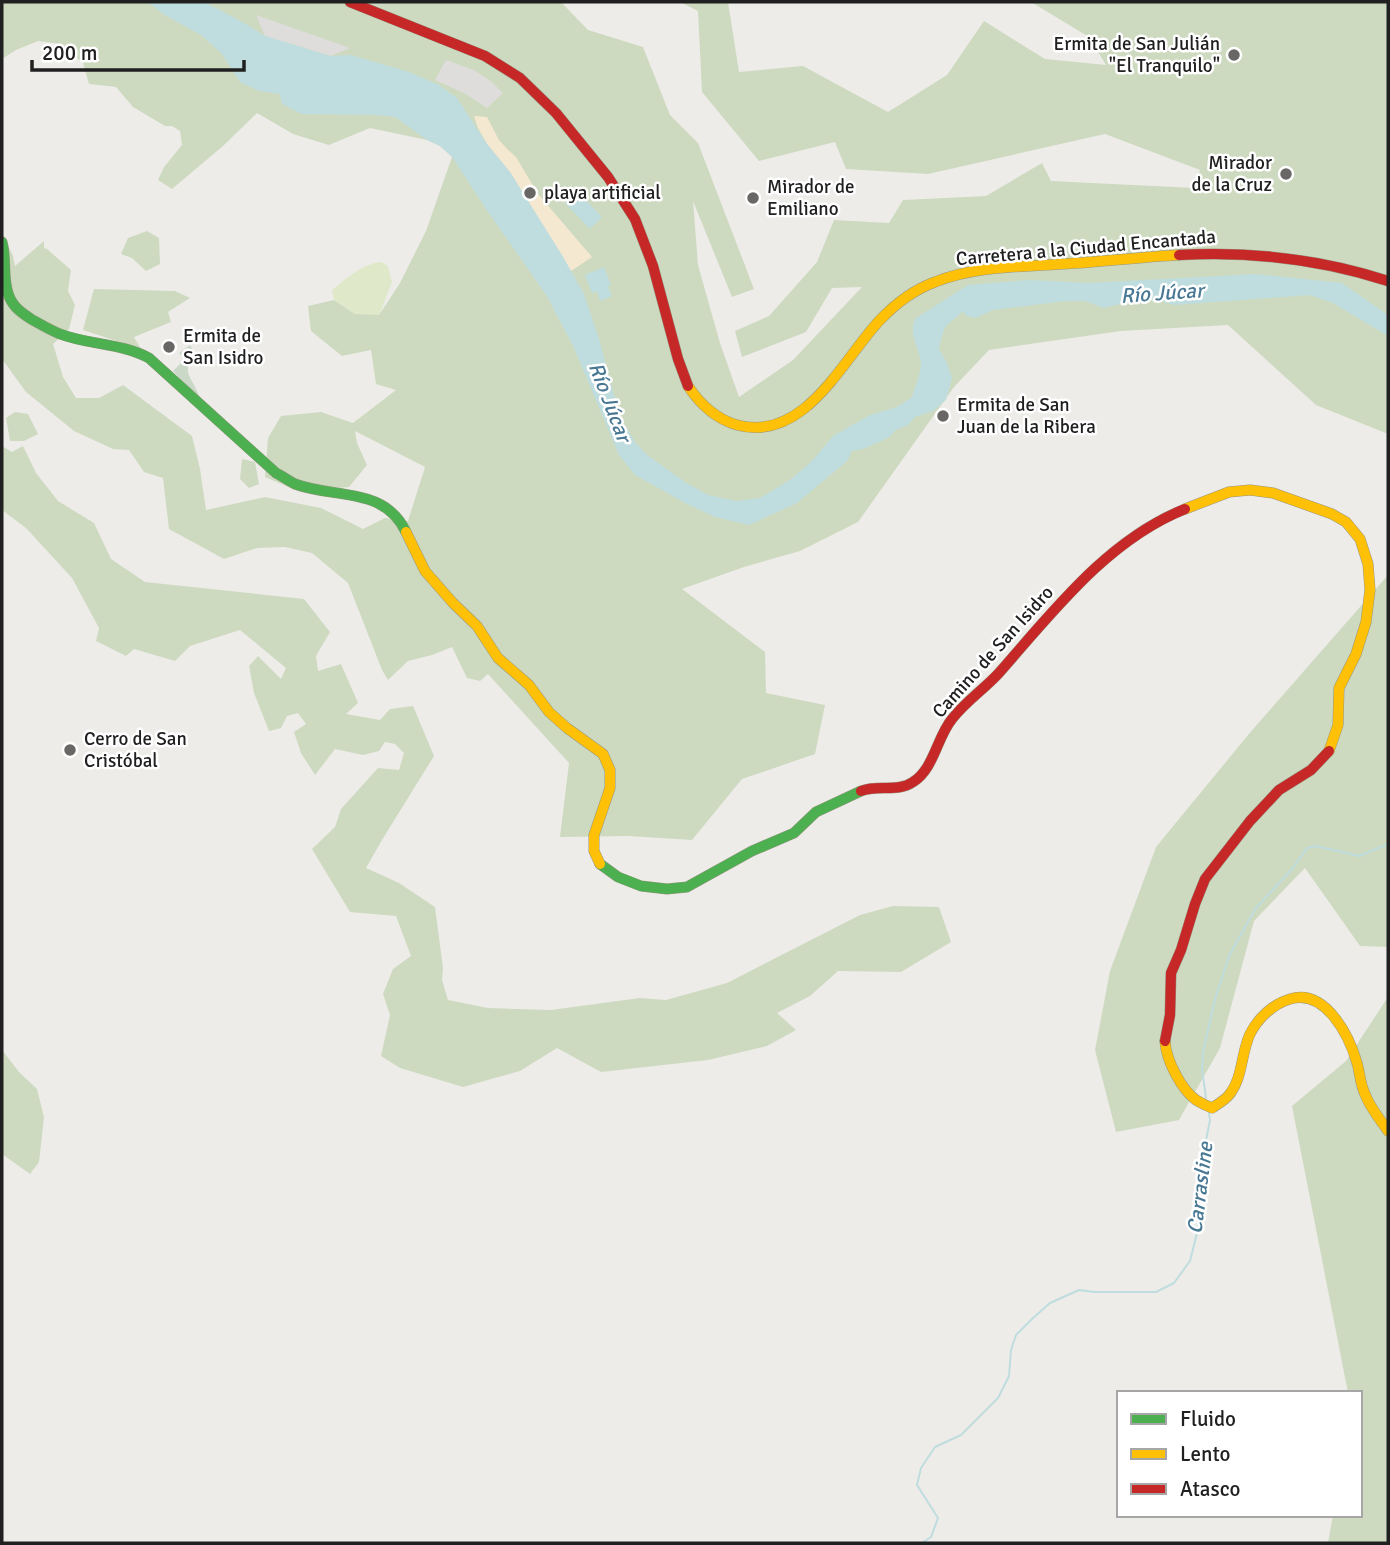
<svg xmlns="http://www.w3.org/2000/svg" width="1390" height="1545" font-family="Signika,sans-serif">
<style>
.grass{fill:#dfe9ca}
.forest{fill:#cddac0}
.sand{fill:#f5e8d0}
.cemetery{fill:#c9d8c7}
.parking{fill:#dedddc}
.water{fill:#bfddde}
.lines{fill:none;stroke-linecap:round;stroke-linejoin:round}
.stream{stroke:#bfddde;stroke-width:2}
.fast-casing{stroke:#989682;stroke-width:11}
.slow-casing{stroke:#989682;stroke-width:11}
.jam-casing{stroke:#989682;stroke-width:11}
.fast{stroke:#4caf50;stroke-width:10}
.slow{stroke:#ffc107;stroke-width:10}
.jam{stroke:#c62828;stroke-width:10}
.poi-dot{fill:#686766;stroke:#fff;stroke-width:2.5}
.labels{text-anchor:middle;dominant-baseline:central;stroke-width:5;stroke-linejoin:round;paint-order:stroke}
.poi-label{font-size:19px;fill:#202020;stroke:#fff;text-anchor:start}
.street-label{font-size:19px;fill:#202020;stroke:#fff}
.water-label{font-size:21px;font-style:italic;fill:#487893;stroke:#fff}
</style>
<rect width="100%" height="100%" fill="#eeece9"/>
<path class="grass" d="M381,262L388,266L392,282L379,316L355,314L334,300L332,290C347,278 362,264 381,262Z"/>
<g class="forest">
<polygon points="2,2 561,2 588,30 643,47 670,115 698,143 754,289 732,297 693,201 698,265 720,343 739,397 793,360 862,287 832,288 806,332 742,357 735,331 769,316 817,262 834,220 889,223 903,200 986,196 1042,163 1051,181 1195,188 1200,170 1105,134 928,174 846,169 835,142 759,161 702,92 698,11 680,2 728,2 739,72 803,66 888,112 947,75 984,21 1045,59 1106,65 1089,37 1031,2 1388,2 1388,434 1316,405 1228,325 1121,331 989,350 954,387 858,522 800,551 744,567 682,589 765,652 766,693 825,705 815,754 742,779 692,840 628,836 560,837 569,763 488,674 480,681 467,678 452,647 432,655 408,661 388,680 382,670 348,583 312,553 285,547 257,548 224,559 169,529 163,478 144,472 129,450 113,449 74,431 26,392 2,359 2,232 13,256 15,266 44,241 44,248 47,249 71,270 68,291 75,305 69,329 53,344 63,377 76,398 99,398 123,385 192,436 200,469 206,510 265,497 321,508 363,529 385,518 408,521 425,467 355,431 357,443 367,465 349,487 298,491 265,477 268,438 281,416 321,412 353,423 396,390 376,384 371,350 342,356 311,331 308,306 334,300 355,314 379,315 400,283 426,231 452,157 440,146 427,140 370,128 329,145 293,134 257,113 223,146 172,189 158,180 164,167 182,145 180,131 172,126 165,126 133,107 116,87 89,84 83,63 61,44 38,41 16,50 2,59"/>
<polygon points="147,231 159,238 160,264 146,271 132,258 121,254 128,238"/>
<polygon points="94,289 175,291 190,298 168,312 171,322 134,337 141,349 83,330"/>
<polygon points="15,412 28,414 38,434 24,441 10,441 6,418"/>
<polygon points="2,446 12,452 23,446 36,473 58,501 94,523 111,559 145,582 304,599 330,632 316,656 318,671 341,664 358,703 346,714 380,720 390,709 413,706 434,756 382,840 366,868 399,883 435,907 443,968 442,980 448,1000 488,1008 551,1010 640,998 666,1000 727,983 860,915 893,906 939,907 951,942 901,972 838,971 810,996 777,1013 796,1030 767,1046 708,1060 601,1072 557,1048 520,1071 463,1087 400,1068 381,1056 390,1015 383,994 393,969 411,956 396,916 350,912 312,849 335,827 341,809 378,768 399,770 404,753 395,744 385,742 379,751 363,755 335,749 315,775 301,753 294,732 306,724 298,713 287,716 281,728 269,731 254,693 249,666 258,656 281,679 286,668 240,630 190,646 175,661 134,649 126,656 96,641 99,628 72,578 26,528 2,510"/>
<polygon points="242,459 255,462 259,484 249,488 240,479"/>
<polygon points="1388,575 1388,947 1360,946 1305,868 1254,921 1220,1048 1179,1120 1116,1132 1095,1050 1110,971 1156,847 1248,735"/>
<polygon points="1388,997 1388,1543 1328,1543 1333,1515 1360,1515 1360,1393 1348,1393 1292,1106 1346,1061"/>
<polygon points="2,1050 19,1072 37,1089 44,1117 39,1162 30,1174 2,1154"/>
</g>
<polygon class="sand" points="474,116 487,117 499,140 508,150 516,157 538,194 592,257 571,271 510,172 487,144 478,128"/>
<path class="cemetery" d="M190,345L195,354C178,374 196,379 200,400L173,371L185,359L179,353Z"/>
<g class="parking">
<polygon points="256,15 350,48 331,56 265,36"/>
<polygon points="446,60 474,70 492,82 503,93 487,108 466,94 435,80"/>
</g>
<g class="water">
<path d="M148,2H205L246,24L265,36L330,56L351,55L409,72L439,85L457,98L487,144L510,172L562,255L584,294L599,339L620,417L635,442L647,455L685,482L708,495L736,501L760,498L790,480L812,461L833,436L870,415L897,407L912,397C915,387 921,373 921,363C919,347 907,333 916,318L968,285L1029,280L1088,283L1255,274L1342,283L1388,315V336L1331,302L1309,295L1174,305L1157,300L1129,302L1104,308L1085,301H1066L993,310L976,318L966,316L963,311C959,316 952,320 948,324C942,330 941,341 939,349L947,363L952,378L946,400L933,411L915,417L908,425L896,430L888,438L863,449L852,451L847,461L797,503L749,525L715,517L685,503L635,475L619,455L574,348L547,296L486,209L452,157L440,146L427,140L395,117L377,115L302,114L282,104L280,94L259,91L240,82L222,54L201,35L163,14Z"/>
<polygon points="577,191 602,217 590,229 565,203"/>
<polygon points="604,267 611,285 608,287 612,296 600,301 597,291 592,293 585,275"/>
</g>
<g class="lines">
<g class="stream">
<polyline points="1206,1098 1202,1069 1203,1052 1215,999 1229,956 1255,909 1292,869 1307,848 1316,846 1359,856 1388,844"/>
<polyline points="922,1543 931,1537 938,1518 917,1485 921,1468 935,1447 961,1435 998,1398 1009,1376 1011,1350 1016,1335 1033,1318 1050,1303 1079,1290 1094,1292 1156,1292 1174,1283 1190,1261 1198,1229 1202,1161 1210,1120 1209,1113"/>
</g>
<g class="fast-casing">
<g id="fast">
<path d="M2,242C7,260 2,279 9,296C13,307 22,313 31,319C40,324 50,330 60,334C89,345 121,343 149,358L276,473C282,476 289,481 295,484C335,499 384,486 406,532"/>
<polyline points="600,864 618,877 641,886 667,889 687,887 752,851 794,833 816,812 861,791"/>
</g>
</g>
<g class="slow-casing">
<g id="slow">
<path d="M688,386C700,404 716,419 737,425C804,443 842,361 879,321C895,304 913,290 935,282C975,266 1020,267 1062,264C1101,262 1140,257 1179,255"/>
<polyline points="1185,509 1229,492 1250,490 1273,493 1332,514 1346,522 1360,539 1368,564 1370,590 1366,622 1356,654 1339,688 1338,725 1329,751"/>
<polyline points="406,532 425,571 453,603 477,626 498,658 529,685 549,712 567,728 603,754 610,770 610,788 594,835 594,851 600,864"/>
<path d="M1165,1041C1166,1060 1181,1089 1196,1100C1201,1103 1207,1106 1212,1108C1218,1104 1225,1100 1229,1095C1243,1078 1241,1053 1250,1034C1258,1018 1273,1004 1290,999C1325,988 1349,1035 1357,1063C1360,1073 1360,1084 1365,1094C1370,1108 1380,1119 1388,1131"/>
</g>
</g>
<g class="jam-casing">
<g id="jam">
<polyline points="350,2 485,56 520,78 556,113 608,177 635,219 653,266 678,359 688,386"/>
<path d="M1179,255C1251,251 1320,259 1388,281"/>
<path d="M861,791C878,784 897,793 913,782C934,769 937,737 952,719C965,702 983,690 998,674C1052,613 1107,540 1185,509"/>
<polyline points="1165,1041 1170,1015 1171,973 1181,950 1195,904 1205,879 1250,821 1279,790 1311,770 1329,751"/>
</g>
</g>
<use href="#fast" class="fast"/>
<use href="#slow" class="slow"/>
<use href="#jam" class="jam"/>
</g>
<g class="poi-dot">
<circle cx="1234" cy="55" r="7"/>
<circle cx="1286" cy="174" r="7"/>
<circle cx="530" cy="193" r="7"/>
<circle cx="753" cy="198" r="7"/>
<circle cx="169" cy="347" r="7"/>
<circle cx="943" cy="416" r="7"/>
<circle cx="70" cy="750" r="7"/>
</g>
<g class="labels">
<g class="poi-label">
<text x="1220" y="44" text-anchor="end">Ermita de San Julián<tspan x="1220" dy="22">"El Tranquilo"</tspan></text>
<text x="1272" y="163" text-anchor="end">Mirador<tspan x="1272" dy="22">de la Cruz</tspan></text>
<text x="767" y="187">Mirador de<tspan x="767" dy="22">Emiliano</tspan></text>
<text x="544" y="193">playa artificial</text>
<text x="183" y="336">Ermita de<tspan x="183" dy="22">San Isidro</tspan></text>
<text x="957" y="405">Ermita de San<tspan x="957" dy="22">Juan de la Ribera</tspan></text>
<text x="84" y="739">Cerro de San<tspan x="84" dy="22">Cristóbal</tspan></text>
</g>
<g class="street-label">
<text transform="translate(1086 248) rotate(-5)">Carretera a la Ciudad Encantada</text>
<text transform="translate(993 652) rotate(-48)">Camino de San Isidro</text>
</g>
<g class="water-label">
<text transform="translate(1162 293) rotate(-4)">Río Júcar</text>
<text transform="translate(610 402) rotate(69)">Río Júcar</text>
<text transform="translate(1200 1188) rotate(-83)">Carrasline</text>
</g>
</g>
<rect width="1390" height="1545" fill="none" stroke="#202020" stroke-width="7"/>
<rect x="1117" y="1391" width="245" height="126" fill="#ffffff" stroke="#a6a6a6" stroke-width="2"/>
<rect x="1131" y="1414" width="35" height="10" fill="#4caf50" stroke="#a6a6a6" stroke-width="2"/>
<text x="1180" y="1426" font-size="21" fill="#202020">Fluido</text>
<rect x="1131" y="1449" width="35" height="10" fill="#ffc107" stroke="#a6a6a6" stroke-width="2"/>
<text x="1180" y="1461" font-size="21" fill="#202020">Lento</text>
<rect x="1131" y="1484" width="35" height="10" fill="#c62828" stroke="#a6a6a6" stroke-width="2"/>
<text x="1180" y="1496" font-size="21" fill="#202020">Atasco</text>
<path d="M32 60v10h212v-10" fill="none" stroke="#202020" stroke-width="3.5"/>
<text x="42" y="60" font-size="21" fill="#202020" stroke="#ffffff" stroke-width="5" paint-order="stroke">200 m</text>
</svg>
